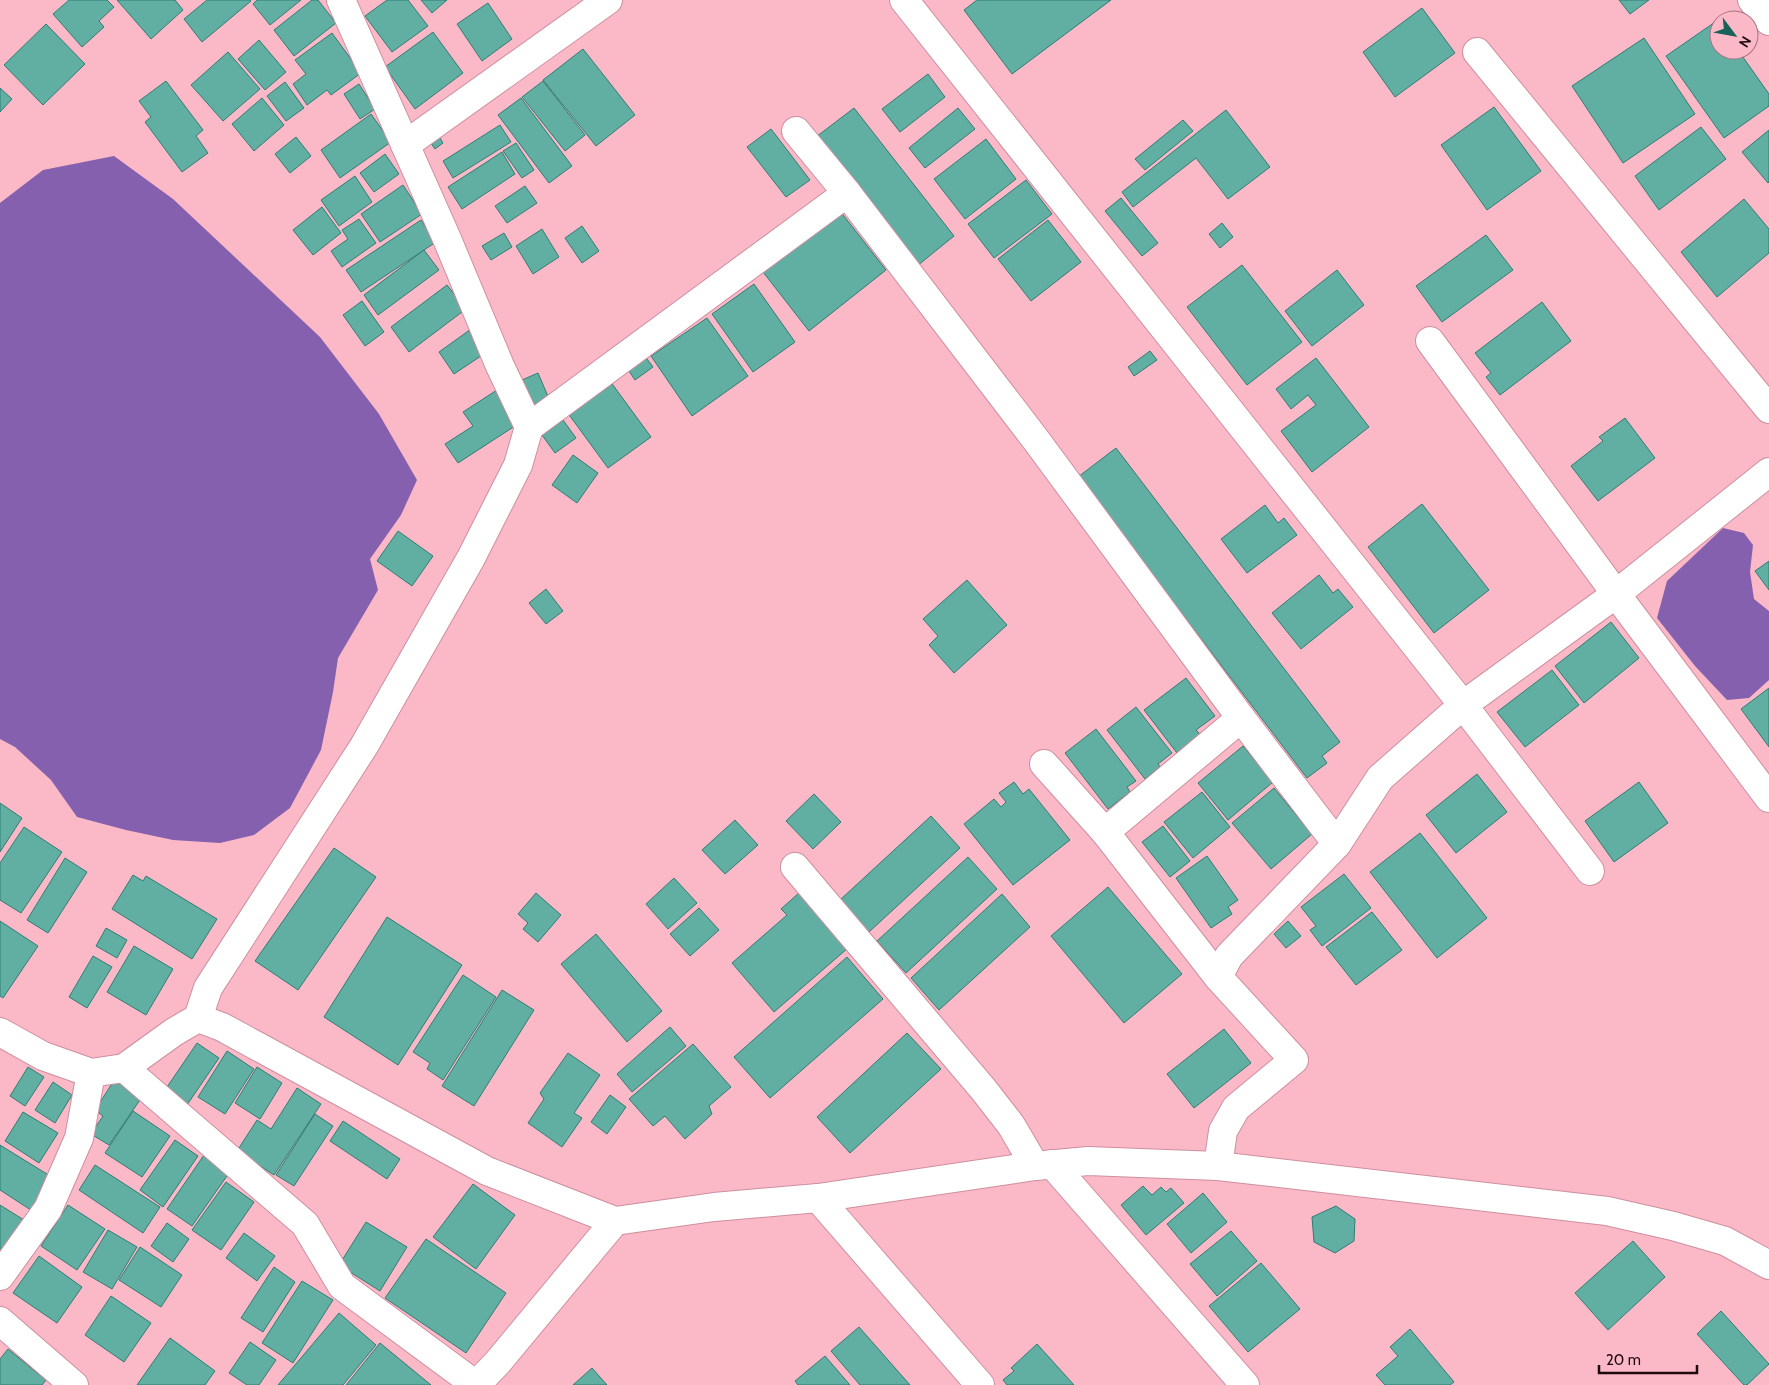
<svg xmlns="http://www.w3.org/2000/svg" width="1769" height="1385" font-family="Cabin,sans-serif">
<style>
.water{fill:#8460af}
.building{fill:#61aea2;stroke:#2e7e74}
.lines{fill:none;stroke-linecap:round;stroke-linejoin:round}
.minor-casing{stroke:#ce8f9e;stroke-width:30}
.tertiary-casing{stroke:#ce8f9e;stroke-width:30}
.minor{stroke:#fff;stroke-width:28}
.tertiary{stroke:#fff;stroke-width:28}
</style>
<rect width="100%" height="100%" fill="#fbb9c8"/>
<g class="water">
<polygon points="114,156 173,199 320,337 379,414 417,480 401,515 370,559 378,590 338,658 333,692 321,750 290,808 254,835 220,843 173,840 126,830 77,817 51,780 15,747 0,739 0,203 43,170"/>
<polygon points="1723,528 1744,533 1753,545 1750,572 1754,599 1769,611 1769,680 1749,698 1727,700 1695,666 1657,618 1667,581"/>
</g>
<g class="building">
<polygon points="69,0 107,0 114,7 99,21 104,27 82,47 53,14"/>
<polygon points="117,0 175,0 183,10 151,39"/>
<polygon points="207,0 250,0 251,1 202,42 184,19"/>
<polygon points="257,0 301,0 270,25 253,4"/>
<polygon points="312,0 318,0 336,23 294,56 274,30"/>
<polygon points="387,0 408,0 428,26 392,52 365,16"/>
<polygon points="421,0 447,0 432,13"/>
<polygon points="977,0 1111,0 1012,74 964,10"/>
<polygon points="1619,0 1649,0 1630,14"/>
<polygon points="488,3 512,39 482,61 457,24"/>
<polygon points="1422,8 1455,53 1395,97 1363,52"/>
<polygon points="1718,20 1719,50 1738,50 1769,94 1769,106 1724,138 1666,56"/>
<polygon points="46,24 85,64 43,105 4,65"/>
<polygon points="433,32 463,73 415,109 385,67"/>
<polygon points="332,33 361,73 331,95 327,90 307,105 293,84 306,74 295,60"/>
<polygon points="1644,38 1695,114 1623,163 1572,86"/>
<polygon points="259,40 286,72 265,90 238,59"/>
<polygon points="583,49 635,115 596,146 543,80"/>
<polygon points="228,52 260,89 223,121 191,85"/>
<polygon points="928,74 945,97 900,132 882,109"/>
<polygon points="166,81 203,130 196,136 208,153 182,172 145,122 151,117 139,101"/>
<polygon points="543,81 585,135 565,151 522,97"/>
<polygon points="285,82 304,108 286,121 267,96"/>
<polygon points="359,84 375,109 360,119 344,94"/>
<polygon points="0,88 12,99 0,112"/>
<polygon points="262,98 284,125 254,151 232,124"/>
<polygon points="521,98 572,166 549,183 498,115"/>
<polygon points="1494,107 1541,171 1487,210 1441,145"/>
<polygon points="854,108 954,236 917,266 816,137"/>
<polygon points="958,108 975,129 925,168 909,148"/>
<polygon points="1226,110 1270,167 1228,199 1196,158 1133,207 1122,192"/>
<polygon points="371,114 391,142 340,178 321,150"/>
<polygon points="1183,120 1193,131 1145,170 1135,159"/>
<polygon points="500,125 511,142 453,178 443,161"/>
<polygon points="1701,127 1726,159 1659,210 1635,176"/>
<polygon points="771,129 810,180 786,197 747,147"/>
<polygon points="435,130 443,143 435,149 426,136"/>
<polygon points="1769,130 1769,182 1768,183 1742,152"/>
<polygon points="296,137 311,156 290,173 275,154"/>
<polygon points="986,139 1016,179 965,219 934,179"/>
<polygon points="516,143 534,170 522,178 503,151"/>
<polygon points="502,152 515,174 462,209 448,187"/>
<polygon points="385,154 399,174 374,192 360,173"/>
<polygon points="355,176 372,202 339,226 321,200"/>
<polygon points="1026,180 1052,214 994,258 968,224"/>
<polygon points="403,185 422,214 380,242 361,214"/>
<polygon points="525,186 537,203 507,223 495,206"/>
<polygon points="1121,198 1158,243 1142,256 1105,211"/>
<polygon points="1744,199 1769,229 1769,253 1717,297 1681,252"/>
<polygon points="322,207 341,233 313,255 293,230"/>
<polygon points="840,211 886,270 809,331 763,272"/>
<polygon points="359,219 376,243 342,267 331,251 348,239 342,230"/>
<polygon points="421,220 436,242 361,292 346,270"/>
<polygon points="1048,220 1081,262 1031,301 998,259"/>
<polygon points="1222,223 1233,237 1220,248 1209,234"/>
<polygon points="582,226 599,251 582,263 565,238"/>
<polygon points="542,229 559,257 533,274 516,246"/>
<polygon points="504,233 512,247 491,260 482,246"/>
<polygon points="1486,235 1513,270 1442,322 1416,286"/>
<polygon points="424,250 439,270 378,315 364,295"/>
<polygon points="1242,265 1302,342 1247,385 1187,307"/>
<polygon points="1337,270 1364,305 1312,346 1285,311"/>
<polygon points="754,284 795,342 753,372 712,314"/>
<polygon points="447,285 466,309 409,352 391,327"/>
<polygon points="362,301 384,332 365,346 343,315"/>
<polygon points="1542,302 1571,341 1500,395 1486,377 1491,373 1475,353"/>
<polygon points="707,318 748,376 692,416 651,356"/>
<polygon points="471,329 487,352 454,374 439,352"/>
<polygon points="1150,351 1157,360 1134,376 1128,367"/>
<polygon points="644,355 653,367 635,380 627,368"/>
<polygon points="1316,358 1369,427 1312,472 1281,431 1316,405 1308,395 1291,409 1276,389"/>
<polygon points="538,373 550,401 533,408 522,380"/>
<polygon points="610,381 651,437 608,468 567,412"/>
<polygon points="497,390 518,424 458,463 445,444 473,426 463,412"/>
<polygon points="1625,418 1655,458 1598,501 1571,466 1603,441 1599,437"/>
<polygon points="563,420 576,438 555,453 542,435"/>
<polygon points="1116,448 1340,742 1322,756 1327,763 1307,778 1078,477"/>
<polygon points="573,455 598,473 577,503 552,485"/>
<polygon points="1422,504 1489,590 1434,633 1368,547"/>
<polygon points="1265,505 1278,523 1284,518 1297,535 1247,573 1221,539"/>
<polygon points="398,531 433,556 412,586 377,561"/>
<polygon points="1769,561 1769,590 1755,571"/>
<polygon points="1319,575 1333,593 1338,589 1353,607 1301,649 1272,613"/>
<polygon points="967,580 1007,625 954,673 929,645 938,636 923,619"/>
<polygon points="546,589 563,611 546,624 529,603"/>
<polygon points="1611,622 1639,658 1584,703 1555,666"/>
<polygon points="1552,670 1579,705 1525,747 1497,712"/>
<polygon points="1186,678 1215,716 1196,730 1201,735 1177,753 1144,710"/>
<polygon points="1769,688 1769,747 1741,709"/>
<polygon points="1136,707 1172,753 1158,764 1160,767 1145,779 1107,730"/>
<polygon points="1096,729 1136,781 1127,787 1130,792 1108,809 1065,753"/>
<polygon points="1243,746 1273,782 1228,820 1198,783"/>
<polygon points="1477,774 1507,812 1456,853 1426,815"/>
<polygon points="1014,782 1023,794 1029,789 1070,840 1013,885 964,824 994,799 1001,807 1006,802 999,793"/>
<polygon points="1639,782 1668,823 1614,862 1585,821"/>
<polygon points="1274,788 1312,834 1271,869 1232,823"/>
<polygon points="1202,792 1230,827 1193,858 1164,822"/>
<polygon points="814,794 841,822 813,849 786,821"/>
<polygon points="0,803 22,818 0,852"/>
<polygon points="931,816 960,848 869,932 840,900"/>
<polygon points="735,820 758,845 725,874 702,850"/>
<polygon points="1163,826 1190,861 1170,877 1142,842"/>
<polygon points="24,827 62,852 21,913 0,900 0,863"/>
<polygon points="1420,833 1487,918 1437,958 1370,872"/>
<polygon points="334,848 376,877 298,990 255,961"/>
<polygon points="1207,856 1238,900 1228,907 1232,914 1211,928 1176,878"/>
<polygon points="968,857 997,889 906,973 877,941"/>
<polygon points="65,858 87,872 48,933 27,920"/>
<polygon points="1344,874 1371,908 1322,946 1310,930 1316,926 1301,907"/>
<polygon points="133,875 143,881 146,876 217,919 192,959 112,909"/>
<polygon points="674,878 697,903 668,929 646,904"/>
<polygon points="1108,887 1182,974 1124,1023 1051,936"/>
<polygon points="800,892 848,948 774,1012 732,963 787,915 781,909"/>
<polygon points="536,893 561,915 538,942 523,929 528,923 518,914"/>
<polygon points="1002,894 1030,927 939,1010 911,978"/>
<polygon points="699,908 719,930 690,956 670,934"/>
<polygon points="1372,912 1402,950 1356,985 1326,947"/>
<polygon points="387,917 462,965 398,1065 324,1017"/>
<polygon points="0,921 38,946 3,998 0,996"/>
<polygon points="1288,921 1301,936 1286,948 1274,934"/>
<polygon points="106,928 127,940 117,958 96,946"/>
<polygon points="596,934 662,1011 627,1042 561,964"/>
<polygon points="134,946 173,969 146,1015 107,992"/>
<polygon points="93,956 112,967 87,1008 69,997"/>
<polygon points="847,957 883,999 770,1098 734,1057"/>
<polygon points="463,975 496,997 443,1080 427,1069 430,1063 413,1052"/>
<polygon points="502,990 534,1010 474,1106 442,1086"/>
<polygon points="670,1027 686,1046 632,1092 617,1074"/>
<polygon points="1224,1029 1251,1063 1194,1108 1167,1074"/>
<polygon points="907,1033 941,1069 850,1153 817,1117"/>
<polygon points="197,1043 219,1058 187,1105 165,1090"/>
<polygon points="693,1044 731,1087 709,1106 712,1114 685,1139 665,1116 653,1126 629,1099"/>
<polygon points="227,1051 254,1069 225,1114 198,1097"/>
<polygon points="568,1053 600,1075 574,1113 582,1118 562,1147 528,1123 544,1099 540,1093"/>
<polygon points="28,1067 44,1077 25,1106 10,1096"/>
<polygon points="257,1067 282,1083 260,1119 235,1103"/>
<polygon points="115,1079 142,1097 109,1145 91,1134 103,1116 95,1110"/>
<polygon points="53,1082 72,1095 55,1123 35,1110"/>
<polygon points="297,1088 321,1104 274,1175 237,1151 257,1120 271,1129"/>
<polygon points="610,1095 626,1107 607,1134 591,1122"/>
<polygon points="133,1111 170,1136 142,1177 105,1153"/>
<polygon points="23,1112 58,1133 39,1163 5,1141"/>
<polygon points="315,1114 333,1126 294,1186 276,1175"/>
<polygon points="343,1121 400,1159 387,1179 330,1141"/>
<polygon points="175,1140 198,1156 163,1207 140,1190"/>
<polygon points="0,1145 55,1179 34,1212 0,1190"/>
<polygon points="204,1155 229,1173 192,1226 167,1209"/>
<polygon points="95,1165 160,1207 143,1233 79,1190"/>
<polygon points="226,1182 254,1202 221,1250 192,1230"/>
<polygon points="473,1184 515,1215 476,1269 433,1237"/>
<polygon points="1143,1186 1152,1195 1161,1187 1166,1192 1171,1188 1184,1203 1146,1235 1121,1205"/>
<polygon points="1203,1193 1227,1222 1191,1253 1167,1224"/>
<polygon points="0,1205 24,1220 0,1258"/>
<polygon points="68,1205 105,1229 77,1270 41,1246"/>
<polygon points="1336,1206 1355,1219 1354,1241 1335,1253 1314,1242 1312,1217"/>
<polygon points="366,1222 407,1247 380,1291 339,1265"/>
<polygon points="167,1223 189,1239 173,1262 151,1246"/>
<polygon points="108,1230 137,1247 112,1289 83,1272"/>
<polygon points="1231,1231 1257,1261 1217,1296 1190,1264"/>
<polygon points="244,1233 275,1256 257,1281 226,1258"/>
<polygon points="426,1239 506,1293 466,1353 385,1298"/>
<polygon points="1633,1241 1665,1277 1608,1330 1575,1293"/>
<polygon points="140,1247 182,1275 161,1307 119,1280"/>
<polygon points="39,1256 82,1287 57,1323 13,1293"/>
<polygon points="1261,1263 1300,1309 1248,1352 1209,1306"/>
<polygon points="274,1267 295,1282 263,1332 241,1318"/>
<polygon points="302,1281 333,1300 293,1363 262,1343"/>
<polygon points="111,1296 151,1323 124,1362 85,1335"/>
<polygon points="1721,1311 1769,1364 1747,1385 1744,1385 1697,1334"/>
<polygon points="339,1313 376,1345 343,1385 278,1385"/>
<polygon points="859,1327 910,1385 860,1385 831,1351"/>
<polygon points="1410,1329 1454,1382 1450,1385 1385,1385 1376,1375 1398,1356 1390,1347"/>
<polygon points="170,1338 215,1371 205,1385 137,1385"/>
<polygon points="250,1342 276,1360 259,1385 247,1385 229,1373"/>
<polygon points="380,1343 431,1385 346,1385"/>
<polygon points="1037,1344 1074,1385 1007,1385 1003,1380 1014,1371 1011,1368"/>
<polygon points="8,1349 46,1380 42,1385 0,1385 0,1359"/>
<polygon points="825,1356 850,1385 798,1385 795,1381"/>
<polygon points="592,1368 607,1385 573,1385"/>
</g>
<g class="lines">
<g class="minor-casing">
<g id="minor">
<polyline points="904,0 1463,705 1590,871"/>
<polyline points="1752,0 1769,21"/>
<polyline points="1477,52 1769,409"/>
<polyline points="405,145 608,0"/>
<polyline points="847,193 1036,440 1241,718 1105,832"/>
<polyline points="1430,341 1616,594 1769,798"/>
<polyline points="529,427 847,193 796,131"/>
<polyline points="1241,718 1337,844"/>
<polyline points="1044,764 1105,832 1218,977"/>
<polyline points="795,867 983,1089 1011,1125 1035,1166"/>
<polyline points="198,1018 208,988 364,746 471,558 518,465 529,427 500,366 447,239 341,0"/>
<polyline points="124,1068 305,1224 342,1286 476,1385"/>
<polyline points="1052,1164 1245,1385"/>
<polyline points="1218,1166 1223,1131 1236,1108 1294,1060 1218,977 1229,956 1337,844 1380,778 1463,705 1616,594 1769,472"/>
<polyline points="818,1198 980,1385"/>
<polyline points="0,1276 48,1209 79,1138 91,1073"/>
<polyline points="0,1321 74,1385"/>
<polyline points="476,1385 498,1362 615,1221"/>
</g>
</g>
<g class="tertiary-casing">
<polyline id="tertiary" points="0,1032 43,1056 91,1073 124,1068 174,1032 198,1018 222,1027 487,1171 615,1221 714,1207 818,1198 1035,1166 1088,1161 1218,1166 1607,1211 1673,1226 1725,1241 1769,1265"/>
</g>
<use href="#minor" class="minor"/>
<use href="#tertiary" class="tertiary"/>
</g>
<g transform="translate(1734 35) rotate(122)"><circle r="24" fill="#fbb9c8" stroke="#a3737e"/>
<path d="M0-4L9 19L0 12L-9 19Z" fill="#176259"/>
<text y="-8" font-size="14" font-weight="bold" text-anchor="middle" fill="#1f090f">N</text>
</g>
<path d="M1599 1365v8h98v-8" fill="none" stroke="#1f090f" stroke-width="2.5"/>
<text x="1606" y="1365" font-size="15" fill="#1f090f" stroke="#fbb9c8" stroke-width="4" paint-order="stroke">20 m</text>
</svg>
